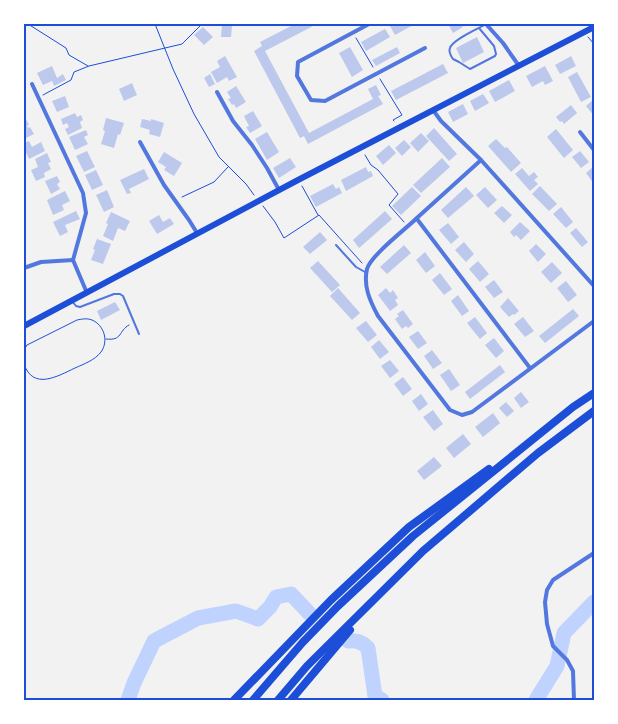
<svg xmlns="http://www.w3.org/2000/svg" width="618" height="724" font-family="Ubuntu,sans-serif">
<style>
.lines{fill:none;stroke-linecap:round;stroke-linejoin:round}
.river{stroke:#bfd3fe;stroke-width:15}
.building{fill:#bdc9ec}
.path{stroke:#1d4ed8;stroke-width:1}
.service{stroke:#5277de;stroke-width:2}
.minor{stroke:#5277de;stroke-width:4}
.primary{stroke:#1d4ed8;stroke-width:6}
.motorway{stroke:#1d4ed8;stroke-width:8}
.neatline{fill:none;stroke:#1d4ed8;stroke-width:2}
</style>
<rect width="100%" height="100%" fill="#f2f2f2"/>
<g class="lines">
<g class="river">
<path d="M348,641C357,640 362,642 368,648L375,696L382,700"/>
<polyline points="128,700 134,683 154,641 198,618 236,611 258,619 270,607 276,597 291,594 309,613"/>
<polyline points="536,700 557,666 564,633 594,602"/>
</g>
</g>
<g class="building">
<polygon points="295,24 317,24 265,51 309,133 373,99 368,89 376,85 381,95 378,96 383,104 308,144 304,136 300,138 254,51 262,46 260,42"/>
<polygon points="394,24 415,24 395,35 390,26"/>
<polygon points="448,24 461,24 463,27 453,33"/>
<polygon points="222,25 232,26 231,37 221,37"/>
<polygon points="203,27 213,37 204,45 194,35"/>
<polygon points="385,29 390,37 366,51 361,42"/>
<polygon points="477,37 484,52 463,63 456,48"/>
<polygon points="350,47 363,70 352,77 339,53"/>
<polygon points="397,47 400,53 376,66 372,60"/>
<polygon points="225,56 237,77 229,81 227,77 217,83 211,72 220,67 217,61"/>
<polygon points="571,56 576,66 560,74 555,65"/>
<polygon points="443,64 448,73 396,100 391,91"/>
<polygon points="52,66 57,78 63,74 66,80 54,86 52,81 43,85 37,73"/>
<polygon points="545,66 553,81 545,85 543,81 532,87 526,76"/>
<polygon points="577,72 591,97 581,102 568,77"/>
<polygon points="210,74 215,84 209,87 204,78"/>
<polygon points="509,80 515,91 495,102 489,91"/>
<polygon points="132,83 137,95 124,101 119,89"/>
<polygon points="236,86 246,102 236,108 234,104 232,105 228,99 231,98 227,92"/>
<polygon points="483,94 489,103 475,111 470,101"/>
<polygon points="65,96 69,107 57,112 52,101"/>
<polygon points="594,99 594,116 586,106"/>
<polygon points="463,104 468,114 453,122 448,112"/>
<polygon points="571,105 577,113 564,124 562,121 560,122 556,117"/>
<polygon points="253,111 262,126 250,133 246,127 249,126 244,116"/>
<polygon points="75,113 77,117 81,115 83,120 80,122 82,128 68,135 65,129 69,127 67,123 63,125 61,119"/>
<polygon points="106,118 124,123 120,135 118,134 114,148 101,144 105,131 103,130"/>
<polygon points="26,119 29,125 27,126 28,128 30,127 34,134 24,139 24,120"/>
<polygon points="142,119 151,121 151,119 164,123 160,137 149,134 150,130 140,127"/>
<polygon points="434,128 457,154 449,161 426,136"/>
<polygon points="556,129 573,150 564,158 547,137"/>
<polygon points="86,130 88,135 84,137 88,144 75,150 69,137"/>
<polygon points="267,132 279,152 267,160 255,139"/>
<polygon points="421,133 429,141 418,152 410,143"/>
<polygon points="496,139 505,148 507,147 521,163 511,172 488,146"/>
<polygon points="404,140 411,147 402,156 395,148"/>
<polygon points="29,141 32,147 41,142 45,151 29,159 24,148 24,143"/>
<polygon points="389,145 396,153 383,165 376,156"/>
<polygon points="87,151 95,167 84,172 76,156"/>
<polygon points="580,151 589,162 581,168 572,157"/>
<polygon points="164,152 182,163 174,176 164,170 166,167 158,162"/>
<polygon points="47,153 51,162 48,163 51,169 44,173 45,177 36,181 31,170 38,167 35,159"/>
<polygon points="290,158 296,167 279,178 273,168"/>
<polygon points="442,158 450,167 421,193 413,185"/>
<polygon points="594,166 594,184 586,173"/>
<polygon points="366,167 368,172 371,171 373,176 346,191 341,180"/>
<polygon points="522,168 529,176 534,172 538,177 534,180 538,184 530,191 515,174"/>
<polygon points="144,169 149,179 129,189 131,193 127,194 120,180"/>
<polygon points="96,170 103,185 92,190 85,175"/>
<polygon points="57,176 60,182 57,184 60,189 51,194 45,181"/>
<polygon points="333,184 336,189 339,187 342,193 316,207 310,196"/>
<polygon points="540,186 557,204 549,211 532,194"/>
<polygon points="412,187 421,196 401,215 392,206"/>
<polygon points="466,187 474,196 448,218 441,210"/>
<polygon points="485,187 497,200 488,208 476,195"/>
<polygon points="107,190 114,207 104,212 96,195"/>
<polygon points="65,191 70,201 62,205 64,210 53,215 47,200"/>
<polygon points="502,206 512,215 504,223 494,213"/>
<polygon points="561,207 573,222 566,228 553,214"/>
<polygon points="76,211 80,219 65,225 68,232 60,236 53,222"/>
<polygon points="385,211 392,219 359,248 353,240"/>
<polygon points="111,212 130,221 125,231 118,228 113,241 103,236 108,224 106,223"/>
<polygon points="159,215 163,222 170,218 174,224 157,234 149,221"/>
<polygon points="520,222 530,231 521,240 516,235 514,237 510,232"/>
<polygon points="448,223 459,237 451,244 439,230"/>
<polygon points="576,228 588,242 582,247 570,233"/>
<polygon points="320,232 327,240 310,254 303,247"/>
<polygon points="97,239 111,244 103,264 91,260 95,250 93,249"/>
<polygon points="464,242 474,254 466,262 455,250"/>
<polygon points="536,244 546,254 538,262 529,251"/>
<polygon points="404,245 411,253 387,274 380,267"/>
<polygon points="425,252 435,266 426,273 416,260"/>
<polygon points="318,261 340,285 332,292 310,268"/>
<polygon points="478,261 489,274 480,282 469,269"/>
<polygon points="552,262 562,273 551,283 541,272"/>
<polygon points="440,273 452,289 444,295 432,280"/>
<polygon points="494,280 503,292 494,298 485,287"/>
<polygon points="566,281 577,295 568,302 557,288"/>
<polygon points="338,288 360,313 352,320 330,296"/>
<polygon points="386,288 390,293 393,290 398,298 395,300 398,305 390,311 378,295"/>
<polygon points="458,295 469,311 462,316 451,301"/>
<polygon points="508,298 519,311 514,315 513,314 509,317 500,307"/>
<polygon points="115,302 120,310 101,320 97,311"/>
<polygon points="573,309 579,316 545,343 539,336"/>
<polygon points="403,310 413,324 408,328 406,326 402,329 395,319 399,316 397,314"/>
<polygon points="475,317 487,333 480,339 467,323"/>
<polygon points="523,317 534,331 525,337 514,324"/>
<polygon points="366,321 377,335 368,342 356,328"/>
<polygon points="418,331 427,343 418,349 409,337"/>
<polygon points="494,338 504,351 496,358 485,345"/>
<polygon points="379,340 389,352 380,359 371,347"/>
<polygon points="432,350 442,363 433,369 424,356"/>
<polygon points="390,360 399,371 390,378 381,366"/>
<polygon points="500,365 505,372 470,399 465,392"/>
<polygon points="449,369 460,385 451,391 440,375"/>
<polygon points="403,377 412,389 403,396 394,384"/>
<polygon points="521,392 529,402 521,408 514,398"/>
<polygon points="421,394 428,404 419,411 412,401"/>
<polygon points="506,402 514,411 507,417 499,408"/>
<polygon points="433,410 443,424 434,431 423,417"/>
<polygon points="493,413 500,423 483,437 475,427"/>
<polygon points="463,434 471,444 454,458 446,448"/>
<polygon points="434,457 442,466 424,480 417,471"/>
</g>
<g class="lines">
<g class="path">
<polyline points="28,24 66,48 69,55 88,66"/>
<polyline points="155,24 173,69 194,114 219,157 246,184 254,195"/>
<polyline points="588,37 594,44"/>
<polyline points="356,38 373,67"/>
<polyline points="380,79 402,115 393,120 394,121"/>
<polyline points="43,95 71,80 74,72 89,66 182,44 202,24"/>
<polyline points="365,155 371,165 378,170 398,194 389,205 404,222"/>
<polyline points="302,186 318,215"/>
<polyline points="182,197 214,182 228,167"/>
<polyline points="263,206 275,222 284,238 319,215 362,263"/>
<path d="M106,339C123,341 118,331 129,325"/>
<path d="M24,350L27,345L77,320C82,319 87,318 92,320C104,325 109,341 101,352C95,360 84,364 75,368C58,376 33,391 24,364"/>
</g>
<g class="service">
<path d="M479,28L494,46L496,54L495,56L470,69L459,62L453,59C451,56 448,52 450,48C452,40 478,29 486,24"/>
<polyline points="336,245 356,267 365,272"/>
<polyline points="72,301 76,306 80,307 114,294 120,294 123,296 139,334"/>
</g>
<g class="minor">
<polyline points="369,24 298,62 297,76 311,100 325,101 425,48"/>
<polyline points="486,24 503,43 519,66"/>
<polyline points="32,84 83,193 86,213 73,260 87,293"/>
<polyline points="217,92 233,121 252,145 267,168 279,190"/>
<polyline points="433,110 441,121 481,160 594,286"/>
<polyline points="580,132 594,150"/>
<polyline points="140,142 164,185 189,220 197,233"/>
<path d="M481,160C460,179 439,198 418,217C407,228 371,255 367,269C363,286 370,301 378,316L450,410L462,415L472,412L594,321"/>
<polyline points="417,219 530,368"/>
<polyline points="24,268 41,262 73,260"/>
<polyline points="574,700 573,671 567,660 553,646 547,624 545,602 547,590 553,580 594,553"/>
</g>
<polyline class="primary" points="24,326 298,180 594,27"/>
<g class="motorway">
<polyline points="234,700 331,600 409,527 489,469"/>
<polyline points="253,700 303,642 338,606 413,536 573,407 594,393"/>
<polyline points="278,700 307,666 423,551 538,453 594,411"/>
<polyline points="291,700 350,630"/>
</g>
</g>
<rect width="618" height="724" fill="none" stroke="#ffffff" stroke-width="50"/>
<rect x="25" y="25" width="568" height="674" class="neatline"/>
</svg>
